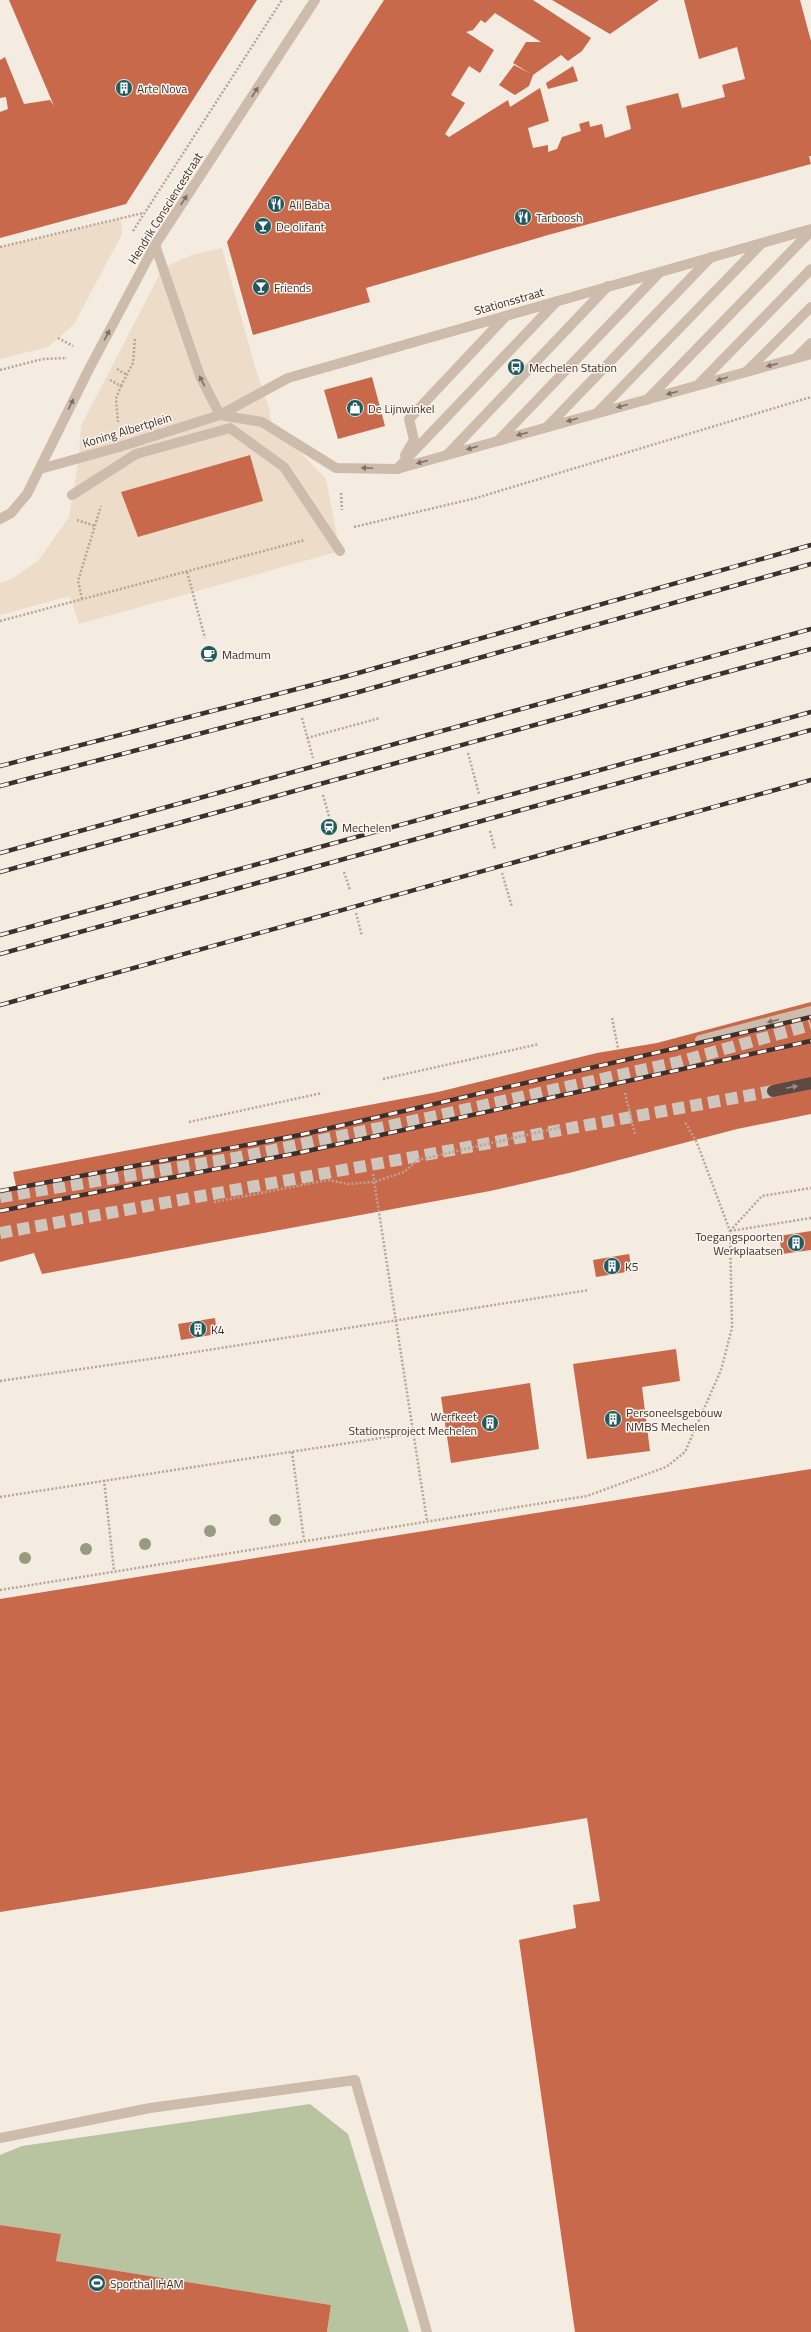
<svg xmlns="http://www.w3.org/2000/svg" width="811" height="2332" font-family="'Titillium Web',sans-serif">
<style>
.green{fill:#b8c4a0}
.plaza{fill:#ecdcc8;fill-rule:evenodd}
.building{fill:#c8694b}
.lines{fill:none;stroke-linecap:round;stroke-linejoin:round}
.highway-tunnel{stroke:#cfc6bd;stroke-width:12;stroke-dasharray:12 6;stroke-linecap:butt}
.path{stroke:#b9a596;stroke-width:2.5;stroke-dasharray:2 2;stroke-linecap:butt}
.minor{stroke:#cdbbac;stroke-width:10}
.highway{stroke:#5c4a42;stroke-width:12}
.rail-casing{stroke:#3b302b;stroke-width:4.5}
.rail{stroke:#fbf5ee;stroke-width:3;stroke-dasharray:9;stroke-linecap:butt}
.tree{fill:#969b7f}
.oneway{fill:#7d6f65}
.oneway2{fill:#9c8e87}
.labels{text-anchor:middle;dominant-baseline:central;stroke-width:3;stroke-linejoin:round;paint-order:stroke}
.poi-label{font-size:12px;fill:#3b302b;stroke:#fbf5ee;text-anchor:start}
.street-label{font-size:12px;fill:#3b302b;stroke:#fbf5ee}
</style>
<rect width="100%" height="100%" fill="#f4ebe1"/>
<polygon class="green" points="310,2104 348,2134 409,2332 327,2332 331,2305 56,2261 61,2234 0,2225 0,2155 22,2146"/>
<g class="plaza">
<polygon points="121,219 122,234 74,324 48,347 0,359 0,247"/>
<path d="M222,248L255,367L269,408L271,422L326,479L340,551L79,624L70,596L0,615V583L12,579L39,560L69,517L79,458L81,426L163,268L192,255ZM249,455L263,501L138,537L122,492Z"/>
</g>
<g class="building">
<polygon points="9,0 257,0 126,204 0,238 0,112 8,109 6,97 0,98 0,60 5,57 24,104 50,100 54,106"/>
<polygon points="384,0 533,0 591,38 582,51 568,61 561,55 533,75 529,86 515,95 499,85 514,65 531,74 513,63 526,42 541,42 495,13 485,23 481,20 473,30 466,32 494,50 480,73 469,66 451,95 465,103 445,134 449,137 508,100 510,107 540,88 549,121 528,128 533,148 548,145 548,152 557,149 562,137 581,131 579,124 589,121 590,127 602,124 605,138 631,129 626,106 678,93 682,108 725,97 722,85 745,79 737,47 699,59 684,0 800,0 811,41 811,156 809,156 811,164 548,235 366,288 370,302 253,335 227,242"/>
<polygon points="552,0 659,0 610,34"/>
<polygon points="573,66 578,81 548,89 546,83"/>
<polygon points="372,377 385,426 338,439 324,390"/>
<polygon points="250,455 263,501 138,537 121,492"/>
<polygon points="811,1002 811,1114 737,1129 573,1172 490,1191 42,1274 34,1253 0,1262 0,1190 16,1186 13,1172 438,1092 597,1053 657,1043"/>
<polygon points="811,1231 811,1250 782,1254 779,1236"/>
<polygon points="629,1254 632,1271 596,1277 593,1260"/>
<polygon points="215,1318 217,1334 181,1340 178,1324"/>
<polygon points="676,1349 680,1381 642,1387 650,1451 587,1459 573,1364"/>
<polygon points="530,1383 539,1449 451,1463 441,1397"/>
<polygon points="811,1469 811,2332 575,2332 519,1940 576,1928 573,1905 600,1901 587,1818 0,1912 0,1599"/>
<polygon points="0,2225 61,2234 56,2261 331,2305 327,2332 0,2332"/>
</g>
<g class="lines">
<g class="highway-tunnel">
<polyline points="0,1197 235,1158 427,1118 678,1062 811,1025"/>
<polyline points="0,1233 773,1091"/>
</g>
<g class="path">
<polyline points="133,231 282,0"/>
<polyline points="0,247 143,213"/>
<polyline points="58,338 73,346"/>
<polyline points="117,369 127,375"/>
<polyline points="0,370 43,359 67,358"/>
<polyline points="110,380 121,386 116,399 118,422"/>
<polyline points="121,386 133,363 135,338"/>
<polyline points="341,493 342,510"/>
<polyline points="77,520 95,526"/>
<polyline points="354,527 476,498 811,397"/>
<polyline points="187,572 205,638"/>
<polyline points="82,599 78,581 101,506"/>
<polyline points="0,621 305,540"/>
<polyline points="302,718 313,758"/>
<polyline points="307,738 380,718"/>
<polyline points="468,753 479,794"/>
<polyline points="323,795 334,834"/>
<polyline points="490,831 495,850"/>
<polyline points="344,872 350,890"/>
<polyline points="502,873 512,907"/>
<polyline points="356,913 362,936"/>
<polyline points="612,1018 618,1048"/>
<polyline points="383,1079 539,1044"/>
<polyline points="625,1093 635,1134"/>
<polyline points="189,1122 322,1093"/>
<polyline points="373,1174 427,1521"/>
<polyline points="214,1202 328,1180 348,1184 374,1182 404,1172 418,1160 561,1127"/>
<polyline points="730,1231 762,1196 811,1188"/>
<polyline points="730,1231 811,1218"/>
<polyline points="0,1381 170,1356 589,1290"/>
<polyline points="292,1452 304,1540"/>
<polyline points="104,1480 114,1571"/>
<polyline points="0,1497 413,1433"/>
<polyline points="0,1590 587,1496 666,1467 685,1452 721,1370 732,1328 730,1231 697,1143 685,1122"/>
</g>
<g class="minor">
<polyline points="155,245 200,376 220,415"/>
<polyline points="798,356 811,343"/>
<polyline points="748,370 811,307"/>
<polyline points="698,385 811,269"/>
<polyline points="647,400 811,231"/>
<polyline points="598,412 762,243"/>
<polyline points="220,415 288,378 811,229"/>
<polyline points="547,427 711,257"/>
<polyline points="498,441 660,272"/>
<polyline points="448,454 608,286"/>
<polyline points="405,455 414,440 409,419 506,316"/>
<polyline points="40,469 119,447 220,415 262,422 336,468 397,469 811,354"/>
<polyline points="397,469 557,301"/>
<polyline points="72,495 136,454 230,428 284,467 340,551"/>
<polyline points="0,519 11,513 27,494 89,369 155,245 315,0"/>
<polyline points="700,1040 811,1011"/>
<polyline points="0,2138 150,2108 355,2080 427,2332"/>
</g>
<polyline class="highway" points="773,1091 811,1083"/>
<g class="rail-casing">
<g id="rail">
<polyline points="0,766 351,675 811,545"/>
<polyline points="0,786 355,693 811,564"/>
<polyline points="0,853 811,629"/>
<polyline points="0,872 811,649"/>
<polyline points="0,935 811,712"/>
<polyline points="0,954 811,730"/>
<polyline points="0,1005 811,780"/>
<polyline points="0,1191 300,1135 811,1017"/>
<polyline points="0,1211 298,1153 811,1041"/>
</g>
</g>
<use href="#rail" class="rail"/>
</g>
<g class="tree">
<circle cx="275" cy="1520" r="6"/>
<circle cx="210" cy="1531" r="6"/>
<circle cx="145" cy="1544" r="6"/>
<circle cx="86" cy="1549" r="6"/>
<circle cx="25" cy="1558" r="6"/>
</g>
<defs><path id="oneway-solid" d="M-6-.8H1V-3.2L6.5 0L1 3.2V.8H-6Z"/></defs>
<g class="oneway">
<use href="#oneway-solid" transform="translate(255 92) rotate(-57)"/>
<use href="#oneway-solid" transform="translate(184 200) rotate(-57)"/>
<use href="#oneway-solid" transform="translate(107 335) rotate(-62)"/>
<use href="#oneway-solid" transform="translate(772 365) rotate(165)"/>
<use href="#oneway-solid" transform="translate(722 379) rotate(164)"/>
<use href="#oneway-solid" transform="translate(202 381) rotate(-117)"/>
<use href="#oneway-solid" transform="translate(672 393) rotate(165)"/>
<use href="#oneway-solid" transform="translate(71 404) rotate(-63)"/>
<use href="#oneway-solid" transform="translate(622 406) rotate(165)"/>
<use href="#oneway-solid" transform="translate(572 420) rotate(164)"/>
<use href="#oneway-solid" transform="translate(522 434) rotate(165)"/>
<use href="#oneway-solid" transform="translate(472 448) rotate(164)"/>
<use href="#oneway-solid" transform="translate(422 462) rotate(165)"/>
<use href="#oneway-solid" transform="translate(367 468) rotate(-178)"/>
<use href="#oneway-solid" transform="translate(773 1021) rotate(166)"/>
</g>
<use class="oneway2" href="#oneway-solid" transform="translate(792 1087) rotate(-12)"/>
<defs>
<g id="building-disc" transform="scale(0.9)"><circle r="9.5" fill="#1f5a5e" stroke="#fbf5ee"/><path d="M-4-6H4V6H1V3H-1V6H-4ZM-2.5-4.3h1.7v1.8h-1.7ZM.8-4.3h1.7v1.8H.8ZM-2.5-1h1.7V.8h-1.7ZM.8-1h1.7V.8H.8Z" fill="#fff"/></g>
<g id="restaurant-disc" transform="scale(0.9)"><circle r="9.5" fill="#1f5a5e" stroke="#fbf5ee"/><path d="M-5-6h1v4h1v-4h1v4h1v-4h1v5L-1.5 .5V6h-2V.5L-5-1ZM5-6V6H3V1.5H1.5Q1.5-4 5-6Z" fill="#fff"/></g>
<g id="bar-disc" transform="scale(0.9)"><circle r="9.5" fill="#1f5a5e" stroke="#fbf5ee"/><path d="M-6-5H6L.8 .8V4.5H3.5V6h-7V4.5H-.8V.8Z" fill="#fff"/></g>
<g id="bus-disc" transform="scale(0.9)"><circle r="9.5" fill="#1f5a5e" stroke="#fbf5ee"/><path d="M-5-6H5V4H4V6H2V4H-2V6H-4V4H-5ZM-3.5-4V0h7V-4ZM-3.5 1.2v1.5H-2V1.2ZM2 1.2v1.5H3.5V1.2Z" fill="#fff"/></g>
<g id="shop-disc" transform="scale(0.9)"><circle r="9.5" fill="#1f5a5e" stroke="#fbf5ee"/><path d="M-5-2.5h2.3a2.7 3.5 0 0 1 5.4 0H5L5.5 6h-11ZM-1.5-2.5h3a1.5 2.3 0 0 0-3 0Z" fill="#fff"/></g>
<g id="cafe-disc" transform="scale(0.9)"><circle r="9.5" fill="#1f5a5e" stroke="#fbf5ee"/><path d="M-5.5-4.5H6V0H3Q3 3.5 0 3.5H-2.5Q-5.5 3.5-5.5 0ZM3-3.2v2h1.7v-2ZM-6 4.5H4V6H-6Z" fill="#fff"/></g>
<g id="station-disc" transform="scale(0.9)"><circle r="9.5" fill="#1f5a5e" stroke="#fbf5ee"/><path d="M-3-6H3Q5-6 5-4V2Q5 4 3 4L4.5 6H3L1.5 4h-3L-3 6H-4.5L-3 4Q-5 4-5 2V-4Q-5-6-3-6ZM-3.5-4v3h7v-3ZM-3.5 1v1.5H-2V1ZM2 1v1.5H3.5V1Z" fill="#fff"/></g>
<g id="stadium-disc" transform="scale(0.9)"><circle r="9.5" fill="#1f5a5e" stroke="#fbf5ee"/><path d="M0-5a6.5 5 0 1 0 0 10a6.5 5 0 1 0 0-10ZM-3.5-1.8h7v3.6h-7Z" fill="#fff"/></g>
</defs>
<g fill-rule="evenodd">
<use href="#building-disc" x="124" y="88"/>
<use href="#restaurant-disc" x="276" y="204"/>
<use href="#restaurant-disc" x="523" y="217"/>
<use href="#bar-disc" x="263" y="226"/>
<use href="#bar-disc" x="261" y="287"/>
<use href="#bus-disc" x="516" y="367"/>
<use href="#shop-disc" x="355" y="408"/>
<use href="#cafe-disc" x="209" y="654"/>
<use href="#station-disc" x="329" y="827"/>
<use href="#building-disc" x="796" y="1243"/>
<use href="#building-disc" x="612" y="1266"/>
<use href="#building-disc" x="198" y="1329"/>
<use href="#building-disc" x="613" y="1419"/>
<use href="#building-disc" x="490" y="1423"/>
<use href="#stadium-disc" x="97" y="2283"/>
</g>
<g class="labels">
<g class="poi-label">
<text x="137" y="88">Arte Nova</text>
<text x="289" y="204">Ali Baba</text>
<text x="536" y="217">Tarboosh</text>
<text x="276" y="226">De olifant</text>
<text x="274" y="287">Friends</text>
<text x="529" y="367">Mechelen Station</text>
<text x="368" y="408">De Lijnwinkel</text>
<text x="222" y="654">Madmum</text>
<text x="342" y="827">Mechelen</text>
<text x="783" y="1236" text-anchor="end">Toegangspoorten<tspan x="783" dy="14">Werkplaatsen</tspan></text>
<text x="625" y="1266">K5</text>
<text x="211" y="1329">K4</text>
<text x="626" y="1412">Personeelsgebouw<tspan x="626" dy="14">NMBS Mechelen</tspan></text>
<text x="477" y="1416" text-anchor="end">Werfkeet<tspan x="477" dy="14">Stationsproject Mechelen</tspan></text>
<text x="110" y="2283">Sporthal IHAM</text>
</g>
<g class="street-label">
<text transform="translate(165 208) rotate(-58)">Hendrik Consciencestraat</text>
<text transform="translate(509 301) rotate(-16)">Stationsstraat</text>
<text transform="translate(127 430) rotate(-17)">Koning Albertplein</text>
</g>
</g>
</svg>
